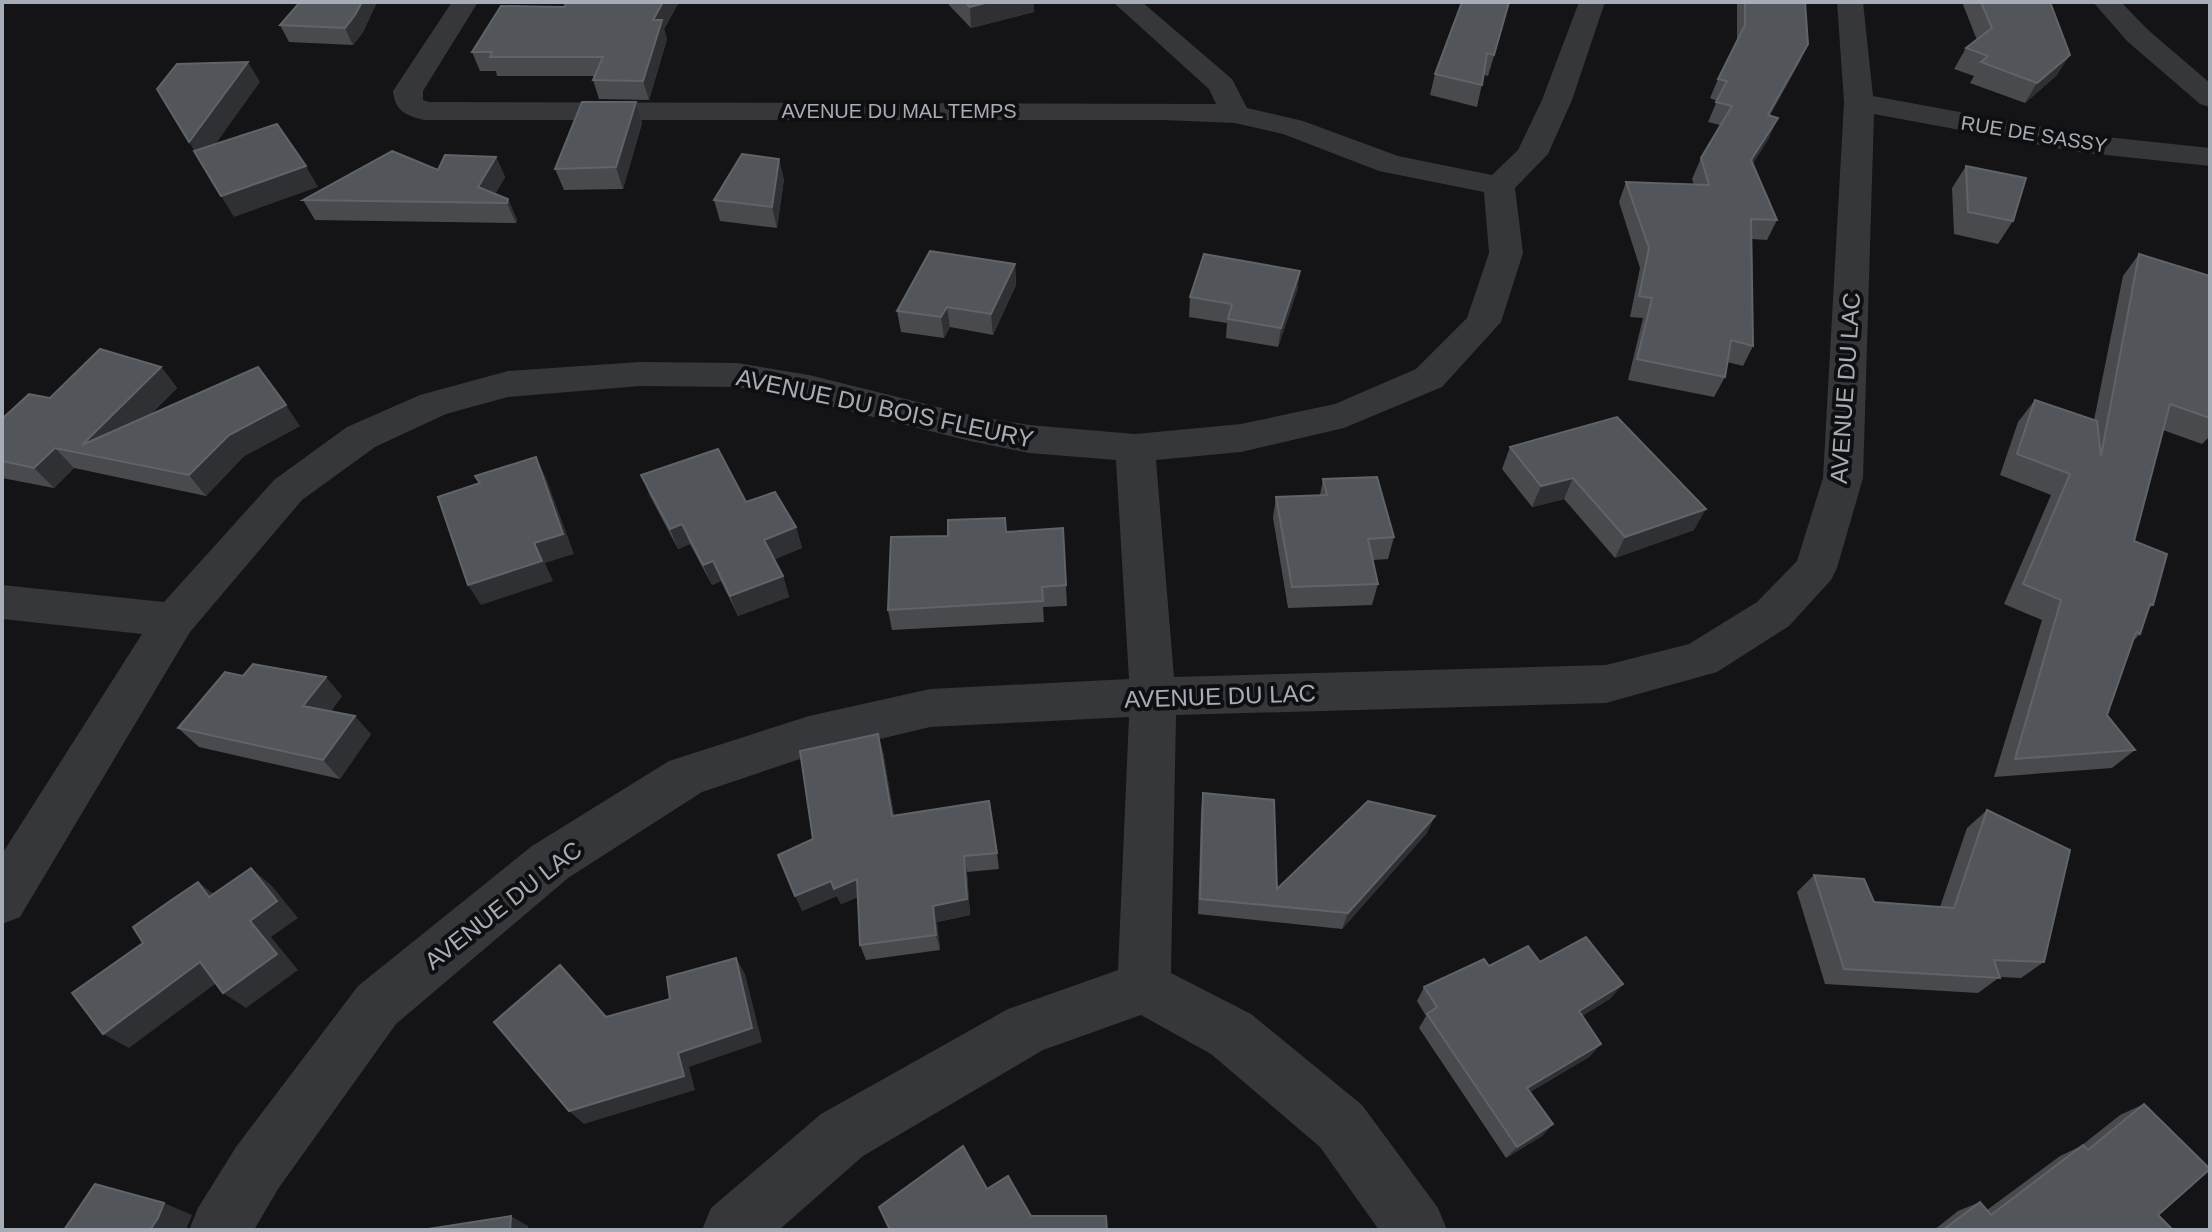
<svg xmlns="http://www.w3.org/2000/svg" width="2212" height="1232" font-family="Arial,sans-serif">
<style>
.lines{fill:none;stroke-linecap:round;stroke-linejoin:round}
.minor{fill:#35373b;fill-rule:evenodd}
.wall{fill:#484a4e}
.shaded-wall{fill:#2f3033}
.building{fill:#525559;stroke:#606368;stroke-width:2}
.labels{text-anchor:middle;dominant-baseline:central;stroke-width:8;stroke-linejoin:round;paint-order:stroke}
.far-street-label{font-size:20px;fill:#a7adb6;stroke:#0f0f11}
.street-label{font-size:24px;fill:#a7adb6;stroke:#0f0f11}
</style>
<rect width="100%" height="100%" fill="#141416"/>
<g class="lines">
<g class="minor">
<path d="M452,2H478L423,91V100L429,102L1216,104L1209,89L1113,2H1142L1232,79L1247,108L1303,121L1398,156L1492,175L1518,150L1542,100L1579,2H1605L1572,100L1548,154L1515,188L1523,253L1501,322L1442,387L1344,428L1241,452L1156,460L1174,677L1606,665L1689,644L1757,602L1797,561L1823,478L1844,102L1837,2H1863L1873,96L2078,134L2210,148V166L2078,152L1874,114L1863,478L1837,568L1831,580L1789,626L1717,672L1606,703L1176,715L1171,973L1251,1014L1362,1105L1438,1208L1447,1230H1379L1320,1147L1211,1054L1141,1015L1043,1050L863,1156L779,1230H702L711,1208L821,1114L1008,1009L1118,970L1129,717L930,727L809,756L702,792L568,878L396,1024L278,1189L254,1230H189L198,1208L236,1147L358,986L532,846L669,761L809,716L930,689L1129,679L1116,460L1029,453L970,441L809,401L737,387L640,386L508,397L446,414L375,447L302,500L190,632L20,917L2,924V854L142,634L2,619V585L164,602L274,480L347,427L420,395L508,371L640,362L737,363L809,375L970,415L1029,425L1135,434L1241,424L1335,404L1416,369L1467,318L1489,253L1484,192L1379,171L1283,134L1235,123L1163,120H424C405,115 395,111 393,91Z"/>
<polygon points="2093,2 2121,2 2147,29 2210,83 2210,107 2200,104 2127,41"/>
</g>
</g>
<g class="wall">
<polygon points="300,2 377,2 363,32 353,45 289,42 280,25"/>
<polygon points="567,2 679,2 664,29 667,39 649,100 599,99 593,80 595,76 497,76 496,71 480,71 472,52 564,7"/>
<polygon points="946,2 1034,2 1034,12 971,28"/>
<polygon points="1510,2 1488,76 1484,75 1477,107 1430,95 1435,74"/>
<polygon points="1737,2 1805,2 1808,44 1799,63 1770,115 1769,138 1753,163 1777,220 1767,240 1752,239 1753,346 1743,366 1727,362 1725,377 1714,397 1628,380 1643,318 1630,317 1640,268 1619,202 1626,182 1694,185 1692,179 1701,158 1720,125 1708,122 1717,101 1710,98 1718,79 1737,41"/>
<polygon points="1962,2 2050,2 2057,75 2025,103 1970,83 1974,76 1954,69 1966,48 1977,40"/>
<polygon points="636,102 642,123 623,189 564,190 555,169"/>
<polygon points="496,157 505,177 495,194 508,199 517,220 516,223 315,220 303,200"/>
<polygon points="1966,166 2013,221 1998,244 1954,234 1952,188"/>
<polygon points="784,179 777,228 720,221 714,200"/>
<polygon points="2139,254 2210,276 2210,436 2202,444 2163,430 2134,541 2153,605 2148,609 2140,634 2133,641 2107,715 2135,750 2112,768 1994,777 2042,620 2004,604 2051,495 2000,475 2018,422 2035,400 2094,420 2123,276"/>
<polygon points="1015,264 1016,285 993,335 950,327 944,338 901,332 897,311"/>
<polygon points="1300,271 1297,291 1278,347 1226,338 1227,323 1189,317 1190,297"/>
<polygon points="161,367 177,388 151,414 300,426 244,456 206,496 74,468 54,488 2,478 2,419 50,398"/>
<polygon points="1510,447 1694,530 1615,558 1564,499 1532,507 1502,469"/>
<polygon points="641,475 746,502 796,527 802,548 774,559 783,576 789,597 738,616 721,581 712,585 690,544 678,549 650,496"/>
<polygon points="1323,479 1394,537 1388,559 1373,560 1378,584 1372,605 1288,608 1273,518 1276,497 1320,495"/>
<polygon points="1063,528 1067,606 1043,607 1044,622 892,630 888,610 948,536"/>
<polygon points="342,696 331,711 371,734 340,779 199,747 178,728"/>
<polygon points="883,751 894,816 997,853 999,869 967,872 970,915 937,922 940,950 866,960 860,945 858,897 841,904 837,896 802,911 813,839"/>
<polygon points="1203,793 1277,889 1427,833 1342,929 1198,914 1201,811"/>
<polygon points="1987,810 2044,962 2021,978 2000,977 1978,993 1825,984 1797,892 1814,875 1874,902 1940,907 1967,828"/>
<polygon points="1540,962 1611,998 1582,1016 1601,1044 1589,1057 1530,1092 1553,1124 1542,1136 1506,1158 1419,1028 1426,1016 1417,1001 1424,987 1489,966"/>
<polygon points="2144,1104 2158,1215 2173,1230 1934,1230 1958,1211 1980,1202 1987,1210 2060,1156 2081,1146 2120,1115"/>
</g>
<g class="shaded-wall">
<polygon points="362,2 377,2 363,32 353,45 345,28"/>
<polygon points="663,2 679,2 664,29 667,39 649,100 643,81 653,20"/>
<polygon points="989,2 1034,2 1034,12 971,28 970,7"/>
<polygon points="1808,44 1799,63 1759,135 1768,115"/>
<polygon points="2070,55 2057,75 2025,103 2037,83"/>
<polygon points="248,62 260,82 202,163 189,142"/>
<polygon points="636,102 642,123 623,189 616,167"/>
<polygon points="1778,118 1769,138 1742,180 1751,160"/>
<polygon points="496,157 505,177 490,203 478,187"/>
<polygon points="779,159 784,179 777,228 772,207"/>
<polygon points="306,166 318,187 234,217 221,196"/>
<polygon points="508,199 517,220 516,223 507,203"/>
<polygon points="1015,264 1016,285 993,335 991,314"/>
<polygon points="1300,271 1297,291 1278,347 1281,328"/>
<polygon points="947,307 950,327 944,338 941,317"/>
<polygon points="161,367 177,388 107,459 82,445"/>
<polygon points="286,405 300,426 244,456 206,496 189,475 229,435"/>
<polygon points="55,448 74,468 54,488 34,468"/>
<polygon points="536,457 546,478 574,554 545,563 553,581 481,605 468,585"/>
<polygon points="1573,478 1564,499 1532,507 1541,486"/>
<polygon points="1706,509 1694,530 1615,558 1625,537"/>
<polygon points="682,524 690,544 678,549 670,529"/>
<polygon points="796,527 802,548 771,561 764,540"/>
<polygon points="713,561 721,581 712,585 703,565"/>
<polygon points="783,576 789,597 738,616 730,596"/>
<polygon points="326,677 342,696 320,725 303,706"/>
<polygon points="355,716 371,734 340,779 323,760"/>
<polygon points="878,734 883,751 897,832 892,816"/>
<polygon points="1435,816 1427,833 1342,929 1348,913"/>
<polygon points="964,856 967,872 970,915 937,922 940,950 936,935 933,906"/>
<polygon points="251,868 272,886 298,918 271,937 298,970 246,1008 223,993"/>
<polygon points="857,879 862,895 841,904 834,889"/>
<polygon points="831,881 837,896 802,911 795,896"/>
<polygon points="198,882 220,899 209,897"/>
<polygon points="736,958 745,974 762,1042 689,1067 695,1090 584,1124 569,1111"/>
<polygon points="200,962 223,978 129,1048 103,1034"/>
<polygon points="1623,984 1611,998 1568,1025 1579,1011"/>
<polygon points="1601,1044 1589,1057 1516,1100 1527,1088"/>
<polygon points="1553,1124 1542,1136 1506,1158 1517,1147"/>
<polygon points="164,1203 192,1215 186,1230 150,1230"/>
<polygon points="511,1216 528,1226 528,1230 510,1230"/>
</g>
<g class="building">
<polygon points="300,2 362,2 355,15 345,28 280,25"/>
<polygon points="567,2 663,2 653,20 662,20 643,81 593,80 603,57 490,57 492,52 472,52 501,6 564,7"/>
<polygon points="965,2 989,2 970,7"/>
<polygon points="1462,2 1509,2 1494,55 1487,53 1482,85 1435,74"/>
<polygon points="1745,2 1805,2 1808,44 1768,115 1778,118 1751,160 1777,220 1751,219 1753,346 1731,340 1725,377 1637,359 1652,298 1639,296 1649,248 1626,182 1709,185 1701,158 1732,106 1716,102 1727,81 1718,79 1745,25"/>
<polygon points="1981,2 2050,2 2070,55 2037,83 1981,62 1988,56 1966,48 1992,28"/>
<polygon points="248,62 189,142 157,89 177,64"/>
<polygon points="582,102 636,102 616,167 555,169"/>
<polygon points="277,124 306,166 221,196 194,151"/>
<polygon points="392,151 438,170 445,155 496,157 478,187 508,199 507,203 303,200"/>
<polygon points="742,154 779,159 772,207 714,200"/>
<polygon points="1966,166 2026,178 2013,221 1968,212"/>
<polygon points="930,251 1015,264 991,314 947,307 941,317 897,311"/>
<polygon points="1204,254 1300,271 1281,328 1228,319 1232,304 1190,297"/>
<polygon points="2139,254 2210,276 2210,418 2170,404 2134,541 2167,554 2153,605 2150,604 2140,634 2136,632 2107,715 2135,750 2015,759 2061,600 2023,584 2070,474 2017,454 2035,400 2097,421 2101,456"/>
<polygon points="100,349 161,367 82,445 258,367 286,405 229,435 189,475 55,448 34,468 2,461 2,419 29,394 50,398"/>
<polygon points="1617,417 1706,509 1625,537 1573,478 1541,486 1510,447"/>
<polygon points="718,449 746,502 775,492 796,527 764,540 783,576 730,596 713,561 703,565 682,524 670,529 641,475"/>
<polygon points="536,457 563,534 534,543 542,561 468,585 438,497 480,483 475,476"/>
<polygon points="1377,477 1394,537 1368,539 1378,584 1292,587 1276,497 1327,495 1323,479"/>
<polygon points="1005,518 1006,532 1063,528 1066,585 1042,587 1043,601 888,610 891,537 948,536 948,520"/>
<polygon points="253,664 326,677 303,706 355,716 323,760 178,728 225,672 243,676"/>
<polygon points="878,734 892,816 989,801 997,853 964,856 967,899 933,906 936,935 860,945 857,879 834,889 831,881 795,896 778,855 813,839 800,751"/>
<polygon points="1203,793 1274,800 1277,889 1368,801 1435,816 1348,913 1200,899"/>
<polygon points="1987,810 2070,850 2044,962 1994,960 2000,978 1844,969 1814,875 1864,879 1874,902 1954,908"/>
<polygon points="251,868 277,901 250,921 277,954 223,993 200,962 103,1034 72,993 143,943 133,927 170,901 198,882 209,897"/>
<polygon points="1586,937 1623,984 1579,1011 1601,1044 1527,1088 1553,1124 1517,1147 1427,1014 1437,1007 1424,987 1484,959 1489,966 1528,946 1540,962"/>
<polygon points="736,958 752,1028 678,1053 684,1076 569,1111 494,1022 560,965 606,1017 670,999 667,977"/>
<polygon points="2144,1104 2210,1169 2158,1215 2173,1230 1943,1230 1980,1202 1991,1215 2083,1145 2088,1150"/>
<polygon points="963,1146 987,1189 1008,1176 1031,1216 1106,1216 1107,1230 890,1230 879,1207"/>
<polygon points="95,1184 164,1203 158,1218 150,1230 64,1230"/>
<polygon points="511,1216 510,1230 421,1230 422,1230"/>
</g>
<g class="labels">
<g class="far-street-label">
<text x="899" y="111">AVENUE DU MAL TEMPS</text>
<text transform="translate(2034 134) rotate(9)">RUE DE SASSY</text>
</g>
<g class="street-label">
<text transform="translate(1845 388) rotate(-86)">AVENUE DU LAC</text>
<text transform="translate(885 408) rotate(12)">AVENUE DU BOIS FLEURY</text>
<text transform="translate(1220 696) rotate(-2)">AVENUE DU LAC</text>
<text transform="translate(503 905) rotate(-38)">AVENUE DU LAC</text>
</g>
</g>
<rect width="2212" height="1232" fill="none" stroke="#a7adb6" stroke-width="8"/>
</svg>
